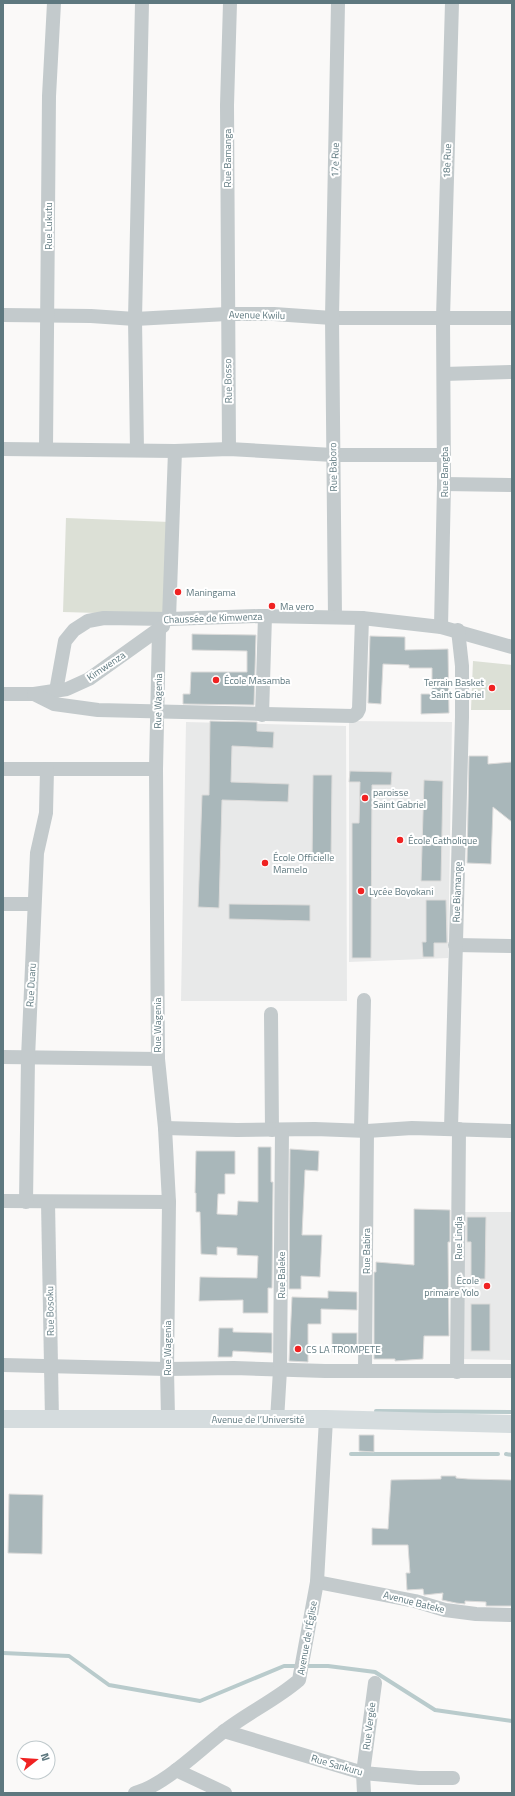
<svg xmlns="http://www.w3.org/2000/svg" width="515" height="1796" font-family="'Titillium Web',sans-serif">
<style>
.built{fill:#e8e9e9}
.green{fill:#dce0d6}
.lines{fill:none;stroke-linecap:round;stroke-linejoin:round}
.stream{stroke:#b9cbcc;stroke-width:4}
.building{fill:#a9b7ba;stroke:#dcdbda}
.minor{stroke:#c3cacc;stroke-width:14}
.major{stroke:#d5dcde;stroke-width:18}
.poi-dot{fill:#f02222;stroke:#fff;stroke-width:1.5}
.labels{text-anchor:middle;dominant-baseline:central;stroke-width:4;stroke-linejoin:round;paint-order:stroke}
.street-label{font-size:10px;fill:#5e787f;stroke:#fff}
.poi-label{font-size:10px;fill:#5e787f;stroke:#fff;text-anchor:start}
</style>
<rect width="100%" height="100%" fill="#faf9f8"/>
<g class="built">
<polygon points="349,721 452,722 448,958 349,962"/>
<polygon points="186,722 346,726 347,1001 181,1001"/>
<polygon points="464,1212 512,1212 512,1360 461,1359"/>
</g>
<g class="green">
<polygon points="66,518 170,522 167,615 63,612"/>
<polygon points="473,661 512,665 512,710 471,710"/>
</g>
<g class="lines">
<g class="stream">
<polyline points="376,1411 512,1412"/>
<polyline points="351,1454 498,1454"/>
<polyline points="506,1454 512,1455"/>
<polyline points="3,1653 69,1656 109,1685 200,1701 284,1666 328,1666 375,1672 435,1710 512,1721"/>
</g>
</g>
<g class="building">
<polygon points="192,634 256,635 254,705 183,704 183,694 190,694 191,672 247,672 247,651 192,650"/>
<polygon points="370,636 405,637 405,650 448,649 449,713 421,714 421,694 432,694 432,668 409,668 409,665 383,664 381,704 368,703"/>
<polygon points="210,721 257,722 257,731 274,732 273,748 232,746 231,782 289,784 288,802 222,800 219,908 198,907 202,795 209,795"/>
<polygon points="469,756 488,756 488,764 512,762 512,822 493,807 491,864 467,863"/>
<polygon points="350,771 392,772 391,785 372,785 371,958 352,958 352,823 359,823 360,782 349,782"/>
<polygon points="313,775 332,775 331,863 312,863"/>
<polygon points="424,780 443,781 441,881 421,881"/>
<polygon points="426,900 446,900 447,943 434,943 434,957 423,957 422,942 426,942"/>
<polygon points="229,904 310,905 310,921 229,919"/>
<polygon points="258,1147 271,1147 271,1182 273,1182 272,1288 268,1288 268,1313 243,1313 243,1300 199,1301 200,1277 257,1278 258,1256 237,1255 237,1248 217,1247 217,1255 201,1254 200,1212 196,1212 196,1193 195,1193 196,1151 235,1151 235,1174 225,1174 225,1194 218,1194 217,1214 237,1215 238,1201 258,1202"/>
<polygon points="290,1149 319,1151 318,1171 305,1170 302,1235 322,1235 320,1277 301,1276 301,1289 289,1289"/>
<polygon points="414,1209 450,1210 450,1242 448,1242 449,1336 424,1336 423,1359 395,1361 395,1359 374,1359 374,1272 376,1272 376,1262 414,1265"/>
<polygon points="467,1217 486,1217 485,1279 471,1279 471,1242 467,1242"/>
<polygon points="328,1291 357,1292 357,1310 321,1309 321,1324 308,1324 308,1362 289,1361 292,1297 328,1298"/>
<rect x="471" y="1304" width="19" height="47"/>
<polygon points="219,1328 233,1328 233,1332 272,1333 272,1353 233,1351 232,1357 218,1357"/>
<rect x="332" y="1333" width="25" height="19"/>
<polygon points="359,1435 374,1435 374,1452 359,1451"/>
<polygon points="441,1476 456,1476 456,1478 468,1479 512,1480 512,1606 486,1606 486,1602 465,1601 465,1604 456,1603 442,1600 443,1593 424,1595 423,1589 407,1590 406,1573 410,1573 408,1545 372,1545 372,1528 388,1529 391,1480 441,1479"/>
<polygon points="9,1494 43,1495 42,1554 8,1553"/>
</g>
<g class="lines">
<g class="minor">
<polyline points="3,315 91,316 135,319 227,314 274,314 332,318 512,318"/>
<polyline points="444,374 512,372"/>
<polyline points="3,449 175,451 229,449 333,455 444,455"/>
<polyline points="46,449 49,96 54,3"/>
<polyline points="229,449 227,105 230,3"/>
<polyline points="137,450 135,319 142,3"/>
<polyline points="444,484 512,485"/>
<polyline points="335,617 332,318 338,3"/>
<polyline points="169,619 175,451"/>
<polyline points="441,627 444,484 443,318 452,3"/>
<polyline points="159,630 156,769 158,1059 165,1128 169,1202 167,1369 168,1418"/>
<polyline points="56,691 65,641 74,630 88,621 104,618 169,619 259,616 362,618 441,627 512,647"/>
<polyline points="3,694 34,694 67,689 89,679 163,626"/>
<polyline points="34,694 54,704 98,710 353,716 357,713 359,709 362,618"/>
<polyline points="262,715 265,616"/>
<polyline points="3,769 156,769"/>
<polyline points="3,904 34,904"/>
<polyline points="455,945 512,946"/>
<polyline points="271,1014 272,1130"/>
<polyline points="3,1057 158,1059"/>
<polyline points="165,1128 237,1130 315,1129 367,1131 412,1128 512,1131"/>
<polyline points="451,1129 462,717 462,666 458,630"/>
<polyline points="361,1130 364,1000"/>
<polyline points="3,1201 169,1202"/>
<polyline points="26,1202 28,1058 37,853 46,813 47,769"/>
<polyline points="48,1202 52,1420"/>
<polyline points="3,1365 167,1369 234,1368 325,1371 512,1371"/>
<polyline points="365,1371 367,1131"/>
<polyline points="457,1372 459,1129"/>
<polyline points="277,1420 280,1370 282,1130"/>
<polyline points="317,1582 415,1601 445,1610 476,1614 512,1615"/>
<polyline points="224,1731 363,1773 419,1778 453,1778"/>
<polyline points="176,1770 225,1793"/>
<path d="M135,1793C165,1785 198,1751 223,1732C247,1713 276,1700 299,1680L317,1582L326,1419"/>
<polyline points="364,1793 363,1773 375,1683"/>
</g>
<polyline class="major" points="3,1419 326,1419 512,1424"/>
</g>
<g class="poi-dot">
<circle cx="178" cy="592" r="4"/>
<circle cx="272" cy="606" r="4"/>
<circle cx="216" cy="680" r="4"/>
<circle cx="492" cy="688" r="4"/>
<circle cx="365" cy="798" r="4"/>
<circle cx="400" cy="840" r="4"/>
<circle cx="265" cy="863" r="4"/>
<circle cx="361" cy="891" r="4"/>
<circle cx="487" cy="1286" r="4"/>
<circle cx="298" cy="1349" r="4"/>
</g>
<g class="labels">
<g class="street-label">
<text transform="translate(227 158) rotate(-90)">Rue Bamanga</text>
<text transform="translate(335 160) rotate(-89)">17e Rue</text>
<text transform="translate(447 161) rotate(-88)">18e Rue</text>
<text transform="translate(48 226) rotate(-90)">Rue Lukutu</text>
<text transform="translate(257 315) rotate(1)">Avenue Kwilu</text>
<text transform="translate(228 381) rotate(-91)">Rue Bosso</text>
<text transform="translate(333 467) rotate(-91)">Rue Baboro</text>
<text transform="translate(444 472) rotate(-90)">Rue Bangba</text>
<text transform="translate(213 618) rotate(-2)">Chaussée de Kimwenza</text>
<text transform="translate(106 666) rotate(-34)">Kimwenza</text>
<text transform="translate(158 701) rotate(-89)">Rue Wagenia</text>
<text transform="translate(457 892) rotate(-88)">Rue Biamange</text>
<text transform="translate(31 985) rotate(-87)">Rue Duaru</text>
<text transform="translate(157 1025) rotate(-90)">Rue Wagenia</text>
<text transform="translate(458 1238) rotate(-90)">Rue Lindja</text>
<text transform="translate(366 1251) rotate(-90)">Rue Babira</text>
<text transform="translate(281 1275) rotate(-90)">Rue Baleke</text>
<text transform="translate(50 1311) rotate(-91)">Rue Bosoku</text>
<text transform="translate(167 1348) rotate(-90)">Rue Wagenia</text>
<text x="258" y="1419">Avenue de l’Université</text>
<text transform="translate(414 1602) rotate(14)">Avenue Bateke</text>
<text transform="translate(307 1638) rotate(-80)">Avenue de l'Église</text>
<text transform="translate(369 1726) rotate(-83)">Rue Vergée</text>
<text transform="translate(337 1765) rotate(16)">Rue Sankuru</text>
</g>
<g class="poi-label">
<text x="186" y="592">Maningama</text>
<text x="280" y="606">Ma vero</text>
<text x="224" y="680">École Masamba</text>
<text x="484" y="682" text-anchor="end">Terrain Basket<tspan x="484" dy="12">Saint Gabriel</tspan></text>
<text x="373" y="792">paroisse<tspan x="373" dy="12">Saint Gabriel</tspan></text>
<text x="408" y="840">École Catholique</text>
<text x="273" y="857">École Officielle<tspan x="273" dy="12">Mamelo</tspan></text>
<text x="369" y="891">Lycée Boyokani</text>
<text x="479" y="1280" text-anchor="end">École<tspan x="479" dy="12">primaire Yolo</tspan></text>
<text x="306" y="1349">CS LA TROMPETE</text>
</g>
</g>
<rect width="515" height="1796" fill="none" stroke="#5e787f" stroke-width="8"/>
<g transform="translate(36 1760) rotate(73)"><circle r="19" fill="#ffffff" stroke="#bfc9cc"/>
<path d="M0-3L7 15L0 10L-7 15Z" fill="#f02222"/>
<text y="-6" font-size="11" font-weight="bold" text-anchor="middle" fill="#5e787f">N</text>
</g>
</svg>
